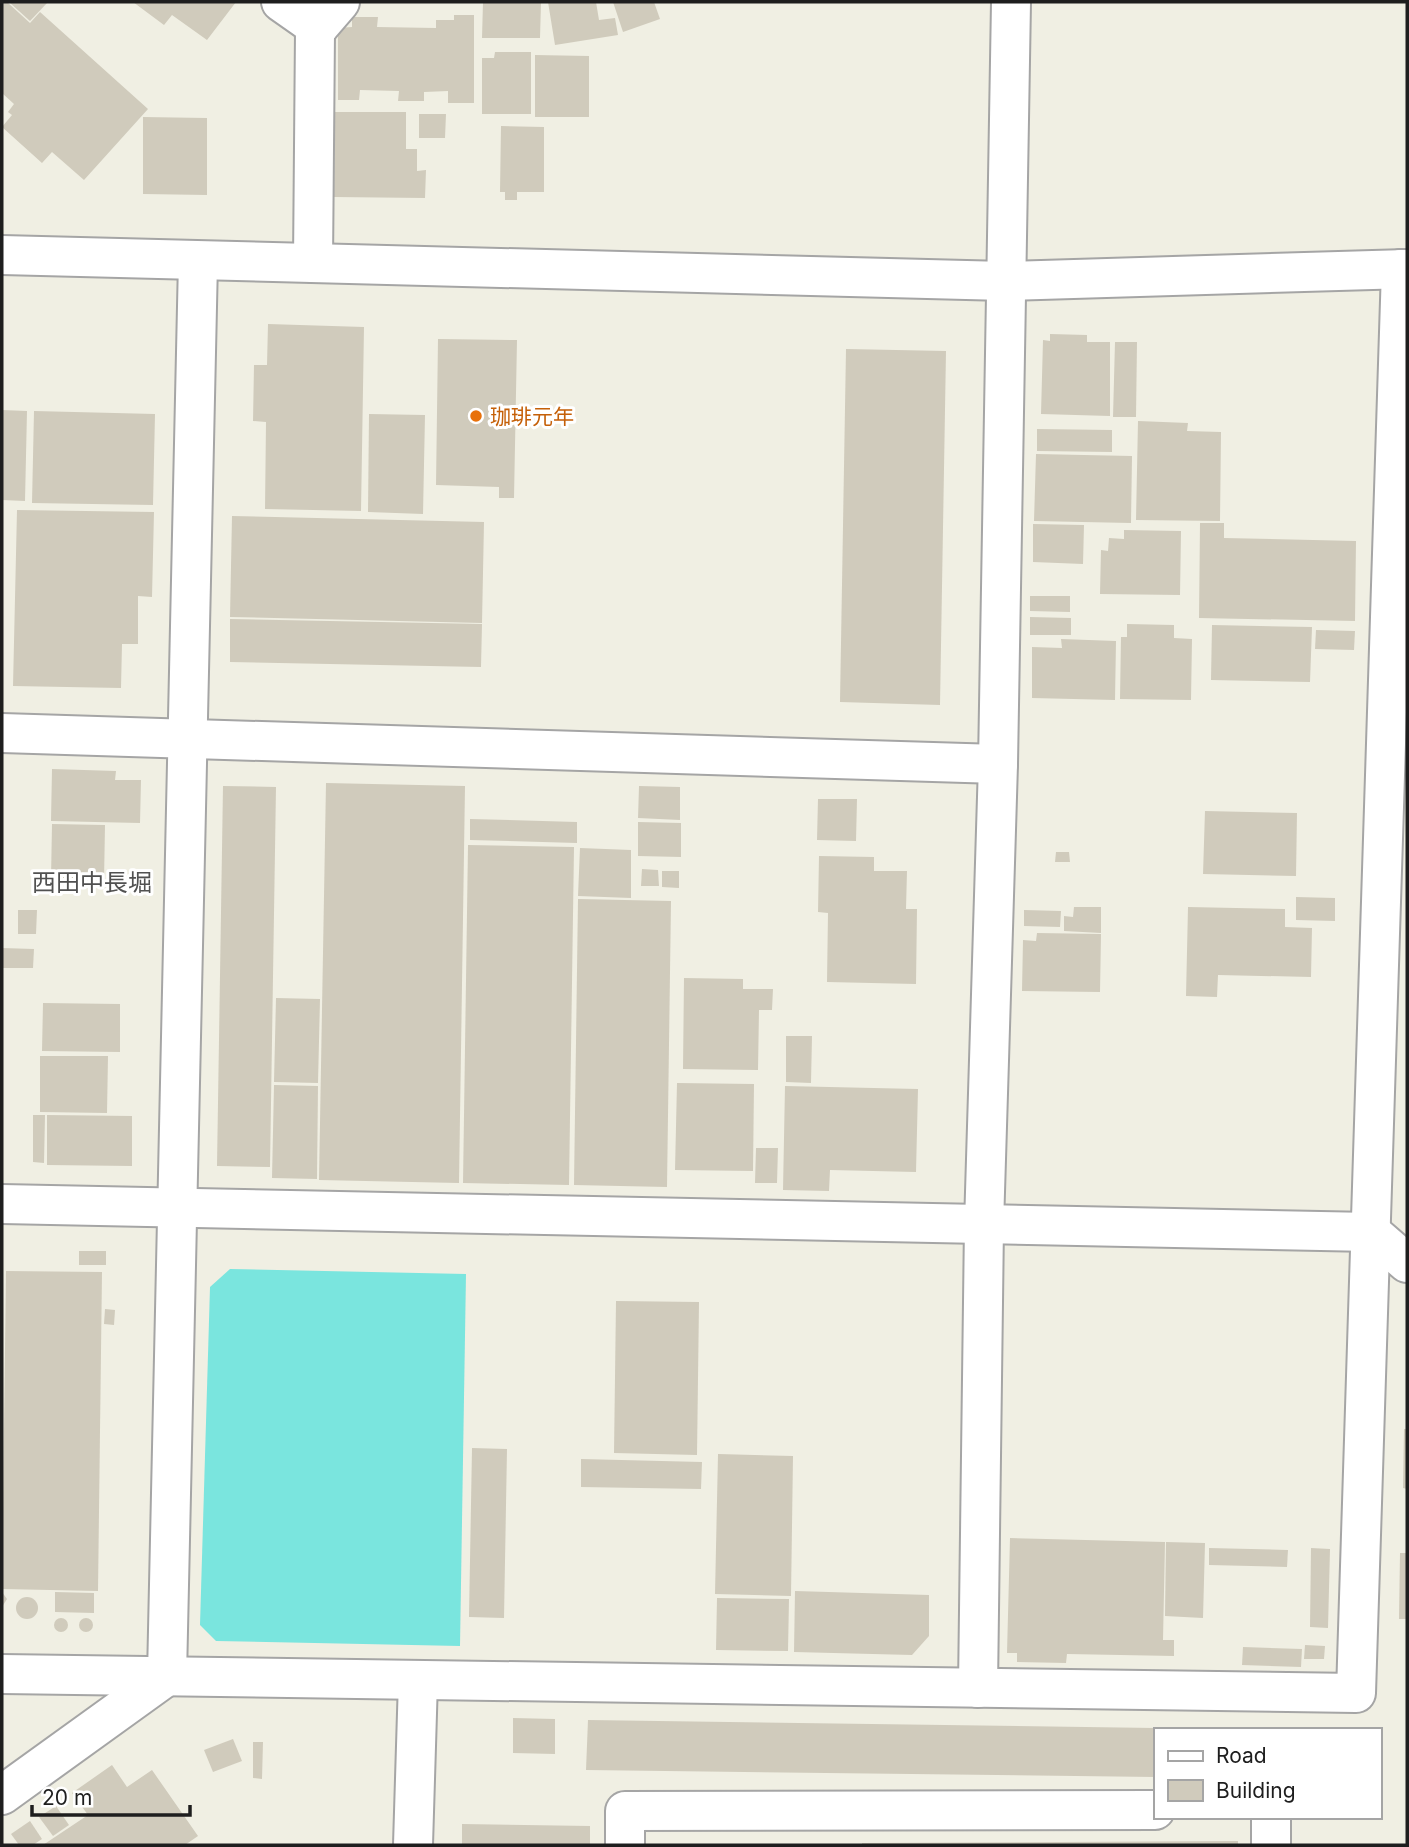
<svg xmlns="http://www.w3.org/2000/svg" width="1409" height="1847" font-family="Inter,'Noto Sans JP',sans-serif">
<style>
.pitch{fill:#7ae5de}
.building{fill:#d0cbbc}
.lines{fill:none;stroke-linecap:round;stroke-linejoin:round}
.minor-casing{stroke:#a5a5a5;stroke-width:42}
.minor{stroke:#fff;stroke-width:38}
.food-dot{fill:#e8710a;stroke:#fff;stroke-width:2.5}
.labels{text-anchor:middle;dominant-baseline:central;stroke-width:6;stroke-linejoin:round;paint-order:stroke}
.food-label{font-size:21px;fill:#c56008;stroke:#fff;text-anchor:start}
.quarter-label{font-size:24px;fill:#515151;stroke:#fff}
</style>
<rect width="100%" height="100%" fill="#f0efe3"/>
<polygon class="pitch" points="230,1269 466,1274 460,1646 216,1641 200,1625 210,1287"/>
<g class="building">
<polygon points="3,2 7,2 30,23 40,12 148,109 84,180 52,152 42,163 2,127 12,115 8,112 14,104 2,93"/>
<polygon points="9,2 48,2 30,21"/>
<polygon points="133,2 236,2 207,40 172,15 164,25"/>
<polygon points="483,2 541,2 540,38 482,38"/>
<polygon points="548,2 596,2 599,20 615,18 618,35 555,45"/>
<polygon points="613,2 654,2 660,19 623,32"/>
<polygon points="454,15 474,15 474,103 448,103 448,91 424,92 424,101 398,101 399,91 360,90 359,100 338,100 338,28 352,27 352,17 378,17 377,27 436,28 436,20 454,20"/>
<polygon points="495,52 531,52 531,114 482,114 482,58 494,58"/>
<polygon points="535,55 589,56 589,117 535,117"/>
<polygon points="335,112 406,112 406,149 417,149 417,171 426,170 425,198 334,197"/>
<polygon points="419,114 446,114 445,138 419,138"/>
<polygon points="143,117 207,118 207,195 143,194"/>
<polygon points="501,126 544,127 544,192 517,192 517,200 505,200 505,192 500,192"/>
<polygon points="268,324 364,327 361,511 265,509 266,422 253,421 254,365 267,365"/>
<polygon points="1050,334 1087,335 1087,342 1110,342 1110,416 1041,414 1043,340 1050,341"/>
<polygon points="438,339 517,340 514,498 499,498 499,487 436,485"/>
<polygon points="1115,342 1137,342 1136,417 1113,417"/>
<polygon points="846,349 946,351 940,705 840,702"/>
<polygon points="2,410 27,411 25,501 2,500"/>
<polygon points="34,411 155,414 153,505 32,503"/>
<polygon points="369,414 425,415 423,514 368,512"/>
<polygon points="1138,421 1188,423 1187,431 1221,432 1220,521 1136,520"/>
<polygon points="1037,429 1112,430 1112,452 1037,451"/>
<polygon points="1036,454 1132,456 1131,523 1034,521"/>
<polygon points="17,510 154,512 152,597 138,596 138,644 122,644 121,688 13,686"/>
<polygon points="232,516 484,522 482,623 230,617"/>
<polygon points="1200,523 1224,523 1224,538 1356,541 1355,621 1199,618"/>
<polygon points="1033,524 1084,525 1083,564 1033,562"/>
<polygon points="1124,530 1181,531 1180,595 1100,594 1101,550 1108,551 1109,538 1124,539"/>
<polygon points="1030,596 1070,596 1070,612 1030,611"/>
<polygon points="1030,617 1071,618 1071,635 1030,635"/>
<polygon points="230,619 482,624 481,667 230,662"/>
<polygon points="1127,624 1174,625 1174,638 1192,639 1191,700 1120,699 1121,637 1127,637"/>
<polygon points="1212,625 1312,627 1310,682 1211,680"/>
<polygon points="1316,630 1355,631 1354,650 1315,649"/>
<polygon points="1061,639 1116,641 1115,700 1032,698 1032,647 1062,648"/>
<polygon points="52,769 116,771 115,780 141,780 140,823 51,821"/>
<polygon points="326,783 465,786 459,1183 319,1180"/>
<polygon points="223,786 276,787 270,1167 217,1166"/>
<polygon points="639,786 680,787 680,820 638,818"/>
<polygon points="818,799 857,799 856,841 817,840"/>
<polygon points="1205,811 1297,813 1296,876 1203,874"/>
<polygon points="470,819 577,822 577,843 470,840"/>
<polygon points="638,822 681,823 681,857 638,856"/>
<polygon points="52,824 105,825 104,881 51,879"/>
<polygon points="468,845 574,847 569,1185 463,1183"/>
<polygon points="580,848 631,850 631,898 578,896"/>
<polygon points="1056,852 1069,852 1070,862 1055,862"/>
<polygon points="819,856 874,857 874,871 907,871 906,909 917,909 916,984 827,982 828,913 818,912"/>
<polygon points="642,869 658,870 659,886 641,886"/>
<polygon points="662,871 679,871 679,888 662,887"/>
<polygon points="1296,897 1335,898 1335,921 1296,920"/>
<polygon points="578,899 671,901 667,1187 574,1185"/>
<polygon points="1074,907 1101,907 1101,933 1064,931 1064,916 1073,917"/>
<polygon points="1188,907 1285,909 1285,927 1312,928 1311,977 1218,975 1217,997 1186,996"/>
<polygon points="18,910 37,910 36,934 18,934"/>
<polygon points="1024,910 1061,911 1060,927 1024,926"/>
<polygon points="1037,933 1101,934 1100,992 1022,991 1023,940 1036,941"/>
<polygon points="2,948 34,949 33,968 2,968"/>
<polygon points="684,978 743,979 743,989 773,989 772,1010 759,1010 758,1070 683,1069"/>
<polygon points="276,998 320,999 318,1083 274,1082"/>
<polygon points="43,1003 120,1004 120,1052 42,1051"/>
<polygon points="786,1036 812,1036 811,1083 786,1082"/>
<polygon points="40,1056 108,1056 107,1113 40,1112"/>
<polygon points="677,1083 754,1084 753,1171 675,1170"/>
<polygon points="274,1085 318,1086 317,1179 272,1178"/>
<polygon points="785,1086 918,1089 916,1172 830,1170 829,1191 783,1190"/>
<polygon points="33,1115 45,1115 44,1163 33,1162"/>
<polygon points="47,1115 132,1116 132,1166 47,1165"/>
<polygon points="756,1148 778,1148 777,1183 755,1183"/>
<rect x="79" y="1251" width="27" height="14"/>
<polygon points="6,1271 102,1272 98,1591 2,1589"/>
<polygon points="616,1301 699,1302 697,1455 614,1453"/>
<polygon points="105,1309 115,1310 114,1325 104,1324"/>
<polygon points="1404,1429 1407,1429 1407,1489 1403,1488"/>
<polygon points="472,1448 507,1449 504,1618 469,1617"/>
<polygon points="718,1454 793,1456 791,1596 715,1594"/>
<polygon points="581,1459 702,1462 701,1489 581,1487"/>
<polygon points="1010,1538 1165,1542 1163,1640 1174,1640 1174,1656 1067,1654 1066,1663 1017,1662 1017,1653 1007,1653"/>
<polygon points="1166,1542 1205,1543 1203,1618 1165,1616"/>
<polygon points="1209,1548 1288,1550 1287,1567 1209,1565"/>
<polygon points="1311,1548 1330,1549 1328,1628 1310,1627"/>
<polygon points="1400,1553 1407,1553 1407,1619 1399,1619"/>
<polygon points="795,1591 929,1595 929,1636 912,1655 794,1652"/>
<polygon points="2,1592 7,1599 2,1607"/>
<polygon points="55,1592 94,1593 94,1613 55,1612"/>
<circle cx="27" cy="1608" r="11"/>
<polygon points="717,1598 789,1599 788,1651 716,1650"/>
<circle cx="61" cy="1625" r="7"/>
<circle cx="86" cy="1625" r="7"/>
<polygon points="1305,1645 1325,1646 1324,1659 1304,1659"/>
<polygon points="1243,1647 1302,1649 1301,1667 1242,1665"/>
<polygon points="513,1718 555,1719 555,1754 513,1753"/>
<polygon points="588,1720 1155,1728 1155,1777 586,1770"/>
<polygon points="233,1739 242,1761 213,1772 204,1750"/>
<polygon points="253,1742 263,1742 262,1779 253,1778"/>
<polygon points="112,1765 127,1787 152,1770 198,1836 185,1845 43,1845 88,1815 72,1793"/>
<polygon points="56,1806 69,1825 53,1836 39,1817"/>
<polygon points="30,1821 42,1839 33,1845 19,1845 11,1834"/>
<polygon points="462,1824 590,1826 590,1845 462,1845"/>
<polygon points="1238,1841 1238,1845 862,1845 862,1843"/>
</g>
<g class="lines">
<g class="minor-casing">
<g id="minor">
<polyline points="281,2 318,28"/>
<polyline points="2,255 1005,281 1407,269"/>
<polyline points="313,263 315,31 340,2"/>
<polyline points="2,733 998,764"/>
<polyline points="2,1204 1371,1232 1407,1263"/>
<polyline points="2,1674 1356,1693 1401,269"/>
<polyline points="167,1676 198,261"/>
<polyline points="978,1688 984,1225 998,764 1011,2"/>
<polyline points="2,1795 167,1676"/>
<polyline points="413,1845 418,1680"/>
<polyline points="625,1845 625,1811 1155,1810"/>
<polyline points="1271,1845 1271,1817"/>
</g>
</g>
<use href="#minor" class="minor"/>
</g>
<circle class="food-dot" cx="476" cy="416" r="7"/>
<g class="labels">
<g class="food-label">
<text x="490" y="416">珈琲元年</text>
</g>
<g class="quarter-label">
<text x="92" y="882">西田中長堀</text>
</g>
</g>
<rect width="1409" height="1847" fill="none" stroke="#1e1e1e" stroke-width="7"/>
<rect x="1154" y="1728" width="228" height="91" fill="#ffffff" stroke="#a5a5a5" stroke-width="2"/>
<rect x="1168" y="1751" width="35" height="10" fill="#ffffff" stroke="#a5a5a5" stroke-width="2"/>
<text x="1216" y="1763" font-size="21" fill="#1e1e1e">Road</text>
<rect x="1168" y="1780" width="35" height="21" fill="#d0cbbc" stroke="#a5a5a5" stroke-width="2"/>
<text x="1216" y="1798" font-size="21" fill="#1e1e1e">Building</text>
<path d="M32 1805v10h158v-10" fill="none" stroke="#1e1e1e" stroke-width="3.5"/>
<text x="42" y="1805" font-size="21" fill="#1e1e1e" stroke="#ffffff" stroke-width="5" paint-order="stroke">20 m</text>
</svg>
